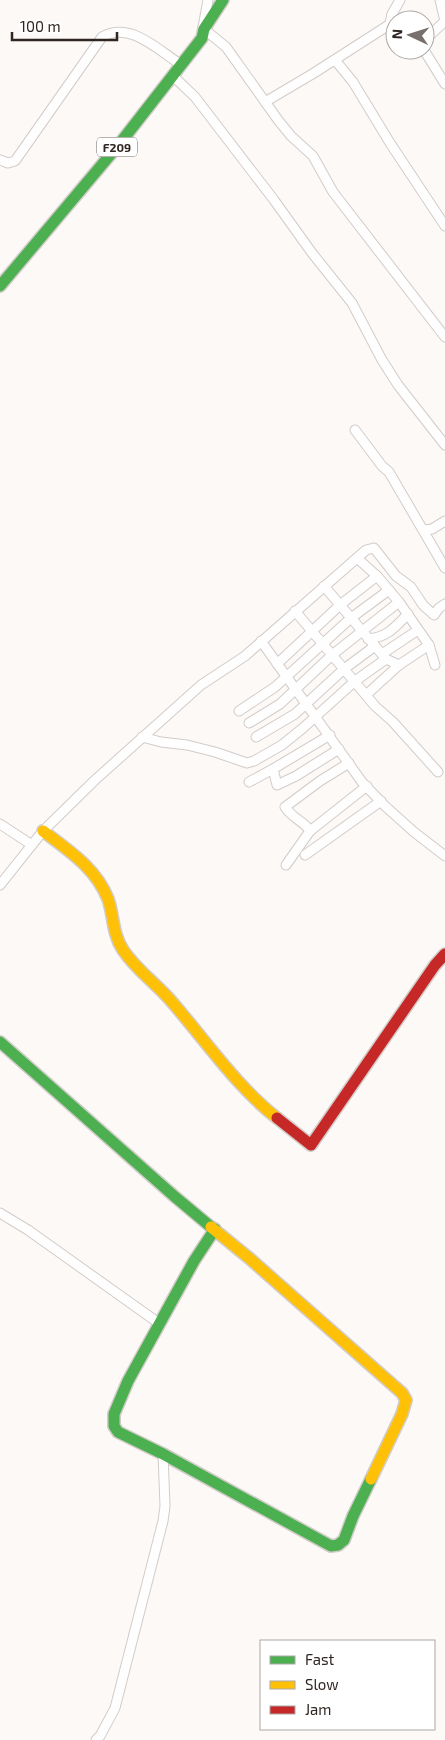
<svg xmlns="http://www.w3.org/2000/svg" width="445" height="1740" font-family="'Exo 2',sans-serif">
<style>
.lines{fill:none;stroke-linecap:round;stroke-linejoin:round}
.street-casing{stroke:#d2ccc9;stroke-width:11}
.fast-casing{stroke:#d2ccc9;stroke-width:14}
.slow-casing{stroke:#d2ccc9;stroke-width:14}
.jam-casing{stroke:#d2ccc9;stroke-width:14}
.street{stroke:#fffefe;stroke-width:9}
.fast{stroke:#4caf50;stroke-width:11}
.slow{stroke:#ffc107;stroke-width:11}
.jam{stroke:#c62828;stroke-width:11}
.labels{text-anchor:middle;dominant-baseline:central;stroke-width:4;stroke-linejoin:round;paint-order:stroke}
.shield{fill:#fff;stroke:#6d6764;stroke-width:1}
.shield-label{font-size:12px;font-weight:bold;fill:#2f2621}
</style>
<rect width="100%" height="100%" fill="#fcf9f7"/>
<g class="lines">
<g class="street-casing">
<g id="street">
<polyline points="440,0 445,21"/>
<polyline points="390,23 392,14 400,0"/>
<polyline points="203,27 208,0"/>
<polyline points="204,29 226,47 278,120 291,136 313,156 333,192 445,337"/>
<polyline points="425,40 445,21"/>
<polyline points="424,50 445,84"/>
<polyline points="335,60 353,82 390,143 445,226"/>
<polyline points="172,75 195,97 274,200 312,253 352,303 382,360 398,385 445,445"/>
<polyline points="265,102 314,73 395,21"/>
<path d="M0,160L8,163L15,161L102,37C130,21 157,49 180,64"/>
<polyline points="355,430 382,466 389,472 445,568"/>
<polyline points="424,530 432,529 445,521"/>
<polyline points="357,558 377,576 399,602 429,645 435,665"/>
<polyline points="324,586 386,659 399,665"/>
<polyline points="295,611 375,706 393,722 438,772"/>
<path d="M368,639C388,637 395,627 408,614"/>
<polyline points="261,641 362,782 385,806 414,832 445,856"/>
<polyline points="382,654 418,630"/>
<polyline points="277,664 340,605 377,576"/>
<polyline points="366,695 399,665 429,645"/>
<polyline points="239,711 275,687 351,618 389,590"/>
<polyline points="249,723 280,704 332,655 399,602"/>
<polyline points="142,737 161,742 187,745 215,752 247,763 254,761 282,745 303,728 355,681 386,659"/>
<polyline points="256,737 295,714 344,669 375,646"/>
<polyline points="273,769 277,785 296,776 339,749"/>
<polyline points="249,782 273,769 330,735"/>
<polyline points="0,824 32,845"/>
<path d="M310,831C305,822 293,819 285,807L320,781L349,763"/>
<polyline points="305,855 381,801"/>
<polyline points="286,865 310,831 367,786"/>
<polyline points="0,885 43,831 95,780 201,685 245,656 366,550 374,548 396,576 411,587 423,605 434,615 439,608 445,604"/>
<polyline points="0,1213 28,1230 160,1324"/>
<polyline points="96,1740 100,1736 115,1708 163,1521 165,1506 163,1454"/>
</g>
</g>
<g class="fast-casing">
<g id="fast">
<polyline points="0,286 121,142 202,38 204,29 223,0"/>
<polyline points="0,1042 174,1196 211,1227"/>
<polyline points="215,1229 194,1261 128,1381 114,1414 114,1426 118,1432 163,1454 331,1546 338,1545 344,1540 353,1516 371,1479"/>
</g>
</g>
<g class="slow-casing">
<g id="slow">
<path d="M43,831C68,850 96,868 108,899C114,916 112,933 123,950C137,971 156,983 172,1002C205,1040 237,1087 277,1118"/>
<polyline points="211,1227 249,1258 402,1393 406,1400 402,1414 371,1479"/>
</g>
</g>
<g class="jam-casing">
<polyline id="jam" points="277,1118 311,1145 435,965 445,954"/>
</g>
<use href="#street" class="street"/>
<use href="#fast" class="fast"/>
<use href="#slow" class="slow"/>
<use href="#jam" class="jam"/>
</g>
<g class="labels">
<rect class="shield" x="97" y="137.5" width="40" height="19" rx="4"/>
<g class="shield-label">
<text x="117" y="147">F209</text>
</g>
</g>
<rect x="260" y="1640" width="175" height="90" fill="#ffffff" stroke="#aca8a6"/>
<rect x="270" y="1656" width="25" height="8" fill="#4caf50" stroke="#aca8a6"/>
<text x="305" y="1665" font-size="15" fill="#2f2621">Fast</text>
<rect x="270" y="1681" width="25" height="8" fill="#ffc107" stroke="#aca8a6"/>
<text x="305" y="1690" font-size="15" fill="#2f2621">Slow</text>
<rect x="270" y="1706" width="25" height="8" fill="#c62828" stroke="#aca8a6"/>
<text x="305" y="1715" font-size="15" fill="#2f2621">Jam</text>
<g transform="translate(410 35) rotate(274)"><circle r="24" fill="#ffffff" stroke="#aca8a6"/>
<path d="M0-4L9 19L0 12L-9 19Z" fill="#77706c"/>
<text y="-8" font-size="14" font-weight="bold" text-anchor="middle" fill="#2f2621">N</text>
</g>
<path d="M12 32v8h105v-8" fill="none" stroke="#2f2621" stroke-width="2.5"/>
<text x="20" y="32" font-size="15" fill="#2f2621" stroke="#ffffff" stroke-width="4" paint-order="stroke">100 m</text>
</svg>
